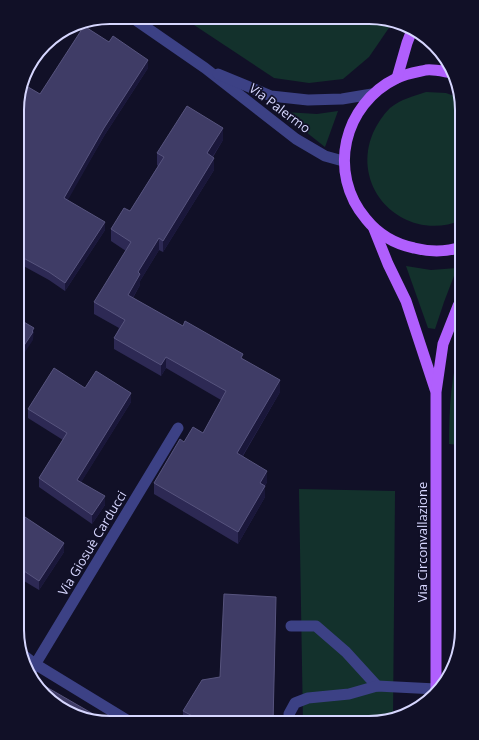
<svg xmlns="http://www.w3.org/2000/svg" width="479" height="740" font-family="'Open Sans',sans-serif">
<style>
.green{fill:#13312c}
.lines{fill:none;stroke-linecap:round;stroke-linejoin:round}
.service{stroke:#3c4185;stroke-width:11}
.minor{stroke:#3c4185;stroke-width:11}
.tertiary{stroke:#3c4185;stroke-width:11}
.primary{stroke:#b05ffd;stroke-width:11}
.wall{fill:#2d2954}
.shaded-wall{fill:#1a173a}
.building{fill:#3f3c66;stroke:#57547e}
.labels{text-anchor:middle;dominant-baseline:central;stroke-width:3.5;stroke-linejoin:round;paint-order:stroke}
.street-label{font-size:13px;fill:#d6d6fe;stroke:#111027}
.rim{fill:none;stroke:#d6d6fe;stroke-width:2}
</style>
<rect width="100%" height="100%" fill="#111027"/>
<g class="green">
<polygon points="387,19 393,22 369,57 343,79 309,83 274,78 188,21"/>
<path d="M426,92L446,93L460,98L462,110V220C406,244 349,190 373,133C377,124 383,115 390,108C401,99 414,96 426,92Z"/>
<polygon points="338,111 325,147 306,132 283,118 285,112 317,114"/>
<polygon points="406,266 431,270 457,268 444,302 435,329 428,328"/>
<path d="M462,339V425L460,445L449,444C449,409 451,373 462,339Z"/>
<polygon points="299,489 395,491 393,718 369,723 303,723"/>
</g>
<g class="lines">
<g class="service">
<polyline points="291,626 316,626 346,652 377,686"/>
<polyline points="290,723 289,714 295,703 308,698 349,694 377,686 436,689"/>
</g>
<g class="minor">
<polyline points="22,654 35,664 130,722"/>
<polyline points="30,673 178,428"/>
</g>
<g class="tertiary">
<polyline points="137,21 205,68 296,139 325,156 343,161"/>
<polyline points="218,74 271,96 308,100 342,99 372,94"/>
<polyline points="459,645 462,584"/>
</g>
<g class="primary">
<path d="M453,73C445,72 435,69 426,70C417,72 405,74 397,78C343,104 327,173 366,219C378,234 395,244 414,248C430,252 446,252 462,247"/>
<polyline points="397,78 407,43 412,30"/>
<polyline points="374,229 388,264 406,301 435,389"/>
<polyline points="436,692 436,392 443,344 458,306 462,299"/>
</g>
</g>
<g class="wall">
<polygon points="148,68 104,136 67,200 105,230 65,291 49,280 18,263 18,98 40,94"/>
<polygon points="223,140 213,157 214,170 163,252 159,250 140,281 140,285 133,298 243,360 280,392 243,456 267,482 265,486 265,497 238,544 154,494 154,483 184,442 203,433 221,400 166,368 161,376 114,349 114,338 119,328 94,314 94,302 126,251 111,241 111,229 130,211 158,166 157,165 157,153"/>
<polygon points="85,388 131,402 81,482 105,505 92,524 39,487 39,478 63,440 28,418 28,409"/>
<polygon points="17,516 64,552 39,590 24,581"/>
<polygon points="276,608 273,723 183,722 183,711 220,677"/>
</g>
<g class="shaded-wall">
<polygon points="148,60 148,68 104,136 64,207 64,198 104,128"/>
<polygon points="223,128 223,140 207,165 207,153"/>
<polygon points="214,158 214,170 163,252 163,241"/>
<polygon points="105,222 105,230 65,291 65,283"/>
<polygon points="159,238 159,250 140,281 140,285 128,306 128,295 138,272"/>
<polygon points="34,328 33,340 17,364 17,356"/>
<polygon points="166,357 166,368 161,376 161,365"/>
<polygon points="280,380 280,392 237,465 237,453"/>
<polygon points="131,393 131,402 77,489 77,480"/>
<polygon points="23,416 23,419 17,428 17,424"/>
<polygon points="267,471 267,482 260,494 260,483"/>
<polygon points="265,486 265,497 238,544 238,532"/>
<polygon points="105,496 105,505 92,524 92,515"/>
<polygon points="64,543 64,552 39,590 39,581"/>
<polygon points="24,571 24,581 17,591 17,581"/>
<polygon points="276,597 276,608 273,723"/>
</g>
<g class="building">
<polygon points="84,26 109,42 113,36 148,60 104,128 64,198 105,222 65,283 49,272 18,255 18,98 23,84 40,94"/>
<polygon points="187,106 223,128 207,153 214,158 163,241 159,238 138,272 140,274 128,295 183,326 185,321 243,354 241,358 280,380 237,453 267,471 260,483 265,486 238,532 154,483 180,439 184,442 193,427 203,433 226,391 166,357 161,365 114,338 125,320 94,302 131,242 111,229 124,208 130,211 164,157 157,153"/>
<polygon points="17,318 34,328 32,331 33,332 17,356"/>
<polygon points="54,368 85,388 96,371 131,393 77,480 105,496 92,515 39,478 67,433 28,409"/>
<polygon points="17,411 23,416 17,424"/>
<polygon points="19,513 64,543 39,581 24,571 17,581 17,516"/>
<polygon points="224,594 276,597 273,723 204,722 183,711 202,680 220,677"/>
<polygon points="36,681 107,722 98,722 53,704"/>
</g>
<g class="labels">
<g class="street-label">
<text transform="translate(280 108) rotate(37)">Via Palermo</text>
<text transform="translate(422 542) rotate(-90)">Via Circonvallazione</text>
<text transform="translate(92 543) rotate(-59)">Via Giosuè Carducci</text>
</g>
</g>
<path d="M0 0H479V740H0ZM110 24H369A86 86 0 0 1 455 110V630A86 86 0 0 1 369 716H110A86 86 0 0 1 24 630V110A86 86 0 0 1 110 24Z" fill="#111027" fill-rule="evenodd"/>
<path class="rim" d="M110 24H369A86 86 0 0 1 455 110V630A86 86 0 0 1 369 716H110A86 86 0 0 1 24 630V110A86 86 0 0 1 110 24Z"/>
</svg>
